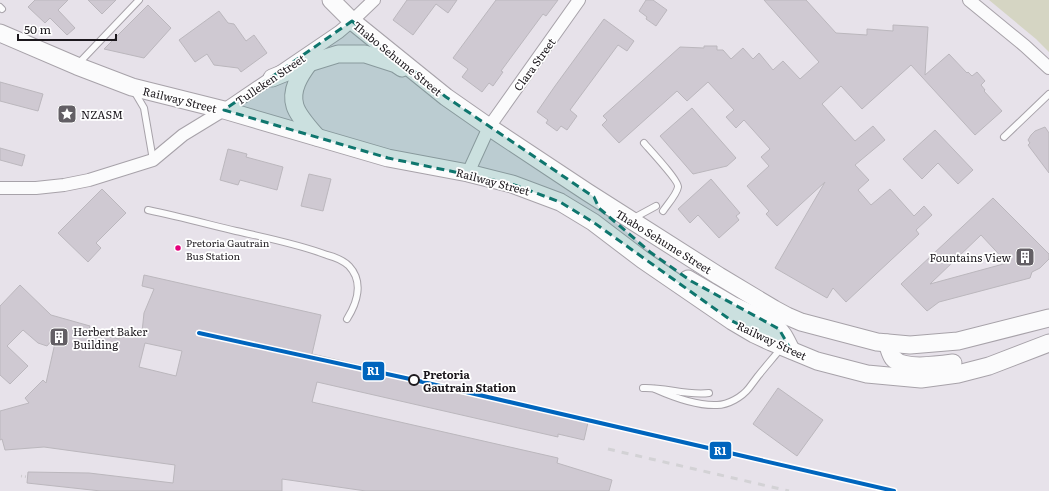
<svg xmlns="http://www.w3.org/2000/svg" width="1049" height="491" font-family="Literata,serif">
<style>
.green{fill:#d5d5c3}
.building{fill:#cfc9d2;stroke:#bbb7bd;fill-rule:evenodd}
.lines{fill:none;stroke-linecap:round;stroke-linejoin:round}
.service-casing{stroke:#a7a2a9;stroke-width:8}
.minor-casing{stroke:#a7a2a9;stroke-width:14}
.secondary-casing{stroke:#a7a2a9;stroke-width:19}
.path{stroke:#cecccf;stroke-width:2.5;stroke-dasharray:1 3;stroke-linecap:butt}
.service{stroke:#fbfbfc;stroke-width:6}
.minor{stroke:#fbfbfc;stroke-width:12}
.secondary{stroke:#fbfbfc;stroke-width:17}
.rail{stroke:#d3d2d5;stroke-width:3;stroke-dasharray:7 7;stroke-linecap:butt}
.rail-1-casing{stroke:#fff;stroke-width:7}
.rail-1{stroke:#0065bd;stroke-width:4}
.marked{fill:#0f766e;fill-opacity:0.2;stroke:#0f766e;stroke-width:3;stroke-dasharray:8 5;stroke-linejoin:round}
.bus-dot{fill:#e5007d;stroke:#fff;stroke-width:1.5}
.stop-dot{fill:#fff;stroke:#1c181d;stroke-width:2}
.labels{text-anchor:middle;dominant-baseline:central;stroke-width:3.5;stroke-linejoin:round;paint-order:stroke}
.bus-label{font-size:10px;fill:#1c181d;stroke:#fff;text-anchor:start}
.street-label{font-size:11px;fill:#1c181d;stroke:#fff}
.poi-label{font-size:11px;fill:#1c181d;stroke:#fff;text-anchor:start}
.stop-label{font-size:11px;font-weight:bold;fill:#1c181d;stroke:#fff;text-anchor:start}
.line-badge{stroke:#fff;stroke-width:1.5}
.badge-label{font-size:11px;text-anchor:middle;font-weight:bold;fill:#fff}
</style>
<rect width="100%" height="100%" fill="#e7e2ea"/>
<polygon class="green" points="989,0 1049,0 1049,52 1036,39"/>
<g class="building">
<polygon points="35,0 68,0 58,10 75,28 67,35 50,18 45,23 28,7"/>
<polygon points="88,0 116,0 102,14"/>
<polygon points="407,0 457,0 448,13 436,4 413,35 393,20"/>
<polygon points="496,0 558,0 546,16 543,14 501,71 503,72 493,86 489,83 482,92 462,77 468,69 453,58"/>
<polygon points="646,0 653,0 667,10 656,26 646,19 647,17 639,11"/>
<polygon points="764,0 806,0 836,33 867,35 867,29 893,31 893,25 928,27 925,75 949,54 967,73 968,72 972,76 977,72 985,81 981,85 985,90 984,91 1002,111 975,135 911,65 862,109 841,86 822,104 855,141 873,126 885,140 855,165 869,180 858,190 871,205 890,189 914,216 924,206 932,215 916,230 919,234 846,302 833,288 827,298 775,268 825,182 777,226 766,214 769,211 747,186 769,166 761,157 770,149 744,120 736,128 726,117 734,110 708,82 687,101 677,91 619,143 602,125 607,120 603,116 680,47 704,48 704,46 717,46 717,50 723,50 731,59 743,48 753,59 759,53 773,70 783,61 800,79 819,62"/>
<polygon points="148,5 171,28 144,58 104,49"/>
<polygon points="219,11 228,23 234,24 246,41 254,35 267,53 241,72 238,68 214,65 207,54 195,62 179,40"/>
<polygon points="604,19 634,41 627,51 618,45 570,110 577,116 567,130 561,126 557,131 546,123 548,120 537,112 555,86"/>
<polygon points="0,82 43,94 38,111 0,101"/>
<polygon points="692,108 736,158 727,166 693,174 660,136"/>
<polygon points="1045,127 1049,133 1049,173 1028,145 1030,143 1028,140 1031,135 1035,131"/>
<polygon points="935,130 973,170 958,184 938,163 922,179 903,159"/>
<polygon points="0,148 25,155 22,166 0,160"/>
<polygon points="228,149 247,154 246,157 283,167 277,190 240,180 238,185 220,180"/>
<polygon points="309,174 331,179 323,211 301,206"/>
<polygon points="711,179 740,213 736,216 739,220 719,238 698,215 690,223 678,209"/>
<polygon points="102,189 126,213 96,243 101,248 88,262 58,233"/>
<path d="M993,198L1049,254V259L1040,268L1032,272L1030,278L939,302L927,311L901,284ZM981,235L1007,263L930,284Z"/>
<path d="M144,275L321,315L312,354L589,418L584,440L558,434V437L317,382L312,402L558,458L557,463L612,480L609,491H366L282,479V491H101L27,483L28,472L89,473L173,483L175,465L44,447L5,450L2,439L0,440V411L29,403L25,398L43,380L46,383L57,334L47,346L38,343L23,330L7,346L28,366L10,384L0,375V306L20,285L51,315L90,326L88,332L119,339L122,328L142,332L144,313L154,289L142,286ZM145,343L182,351L176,376L139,367Z"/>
<polygon points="778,388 823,420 797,456 753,424"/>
</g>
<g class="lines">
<g class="service-casing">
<g id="service">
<polyline points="0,7 2,9"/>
<polyline points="78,64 139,0"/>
<polyline points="134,91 144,108 153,160"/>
<polyline points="1004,137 1049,94"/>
<path d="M644,143C650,150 679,181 678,187C677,194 667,205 663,211"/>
<path d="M148,210C177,216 207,224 236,231C267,238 298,244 327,255C335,257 343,260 349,266C364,282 357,303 347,319"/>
<polyline points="632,219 656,206"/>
<path d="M643,388C665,387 687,396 709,393"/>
<path d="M655,389C673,397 697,406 717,405C728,405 742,397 749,388C752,384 755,380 758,376C766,366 774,357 782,347"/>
</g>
</g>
<g class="minor-casing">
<g id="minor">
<polyline points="969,0 1025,46 1049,68"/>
<polyline points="468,173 489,127 579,0"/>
<polyline points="0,188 36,188 64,185 89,180 153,160 183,135 224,110 339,32 352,21 374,0"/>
</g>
</g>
<g class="secondary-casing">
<g id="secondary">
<polyline points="331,0 352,21 446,97 489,127 587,192 719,276 774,309 787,316 801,322 877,342 910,345 958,341 1049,318"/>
<polyline points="0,33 77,66 132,87 224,110 388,158 468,173 512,184 560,202 593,222 643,260 732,321 754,334 771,342 817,361 867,374 921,379 958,374 989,366 1049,343"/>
<path d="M309,63C300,75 290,90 295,106C298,116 310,129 317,137"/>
<polyline points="272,78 309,63 338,54 365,54 396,64 402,68"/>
<path d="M688,279L734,306L774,325C783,332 786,340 791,350"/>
<path d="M887,343C889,348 890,354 893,358C903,370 939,365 953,363"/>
</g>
</g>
<polyline class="path" points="21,476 41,479"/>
<use href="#service" class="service"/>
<use href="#minor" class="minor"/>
<use href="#secondary" class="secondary"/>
<polyline class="rail" points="608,449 789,491"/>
<g class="rail-1-casing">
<polyline id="rail-1" points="199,333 410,379 894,491"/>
</g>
<use href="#rail-1" class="rail-1"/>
</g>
<path class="marked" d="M352,21L446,97L594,197L599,208L650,252L691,281L779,329L791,350L732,321L593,222L560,202L512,184L388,158L224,110Z"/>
<defs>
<g id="sight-square" transform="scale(1)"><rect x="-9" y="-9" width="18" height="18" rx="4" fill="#635f65" stroke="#fff"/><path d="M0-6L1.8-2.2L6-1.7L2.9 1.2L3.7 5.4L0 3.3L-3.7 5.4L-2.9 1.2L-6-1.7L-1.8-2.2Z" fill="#fff"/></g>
<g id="building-square" transform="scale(1)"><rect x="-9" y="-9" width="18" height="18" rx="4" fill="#635f65" stroke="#fff"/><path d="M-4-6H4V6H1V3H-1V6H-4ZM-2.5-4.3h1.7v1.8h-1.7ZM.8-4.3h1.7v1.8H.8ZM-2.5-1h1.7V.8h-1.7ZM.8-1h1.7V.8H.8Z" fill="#fff"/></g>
</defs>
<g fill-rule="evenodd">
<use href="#sight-square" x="67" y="114"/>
<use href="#building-square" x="1025" y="257"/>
<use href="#building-square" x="59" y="337"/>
</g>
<circle class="bus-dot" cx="178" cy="248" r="3.5"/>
<circle class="stop-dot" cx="414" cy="380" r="5"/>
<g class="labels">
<g class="bus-label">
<text x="186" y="242">Pretoria Gautrain<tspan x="186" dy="13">Bus Station</tspan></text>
</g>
<g class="street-label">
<text transform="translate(398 58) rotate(39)">Thabo Sehume Street</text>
<text transform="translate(534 64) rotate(-54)">Clara Street</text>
<text transform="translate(270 79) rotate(-34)">Tulleken Street</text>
<text transform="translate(180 99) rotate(14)">Railway Street</text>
<text transform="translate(493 181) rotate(15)">Railway Street</text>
<text transform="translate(664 241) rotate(32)">Thabo Sehume Street</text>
<text transform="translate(772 340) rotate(25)">Railway Street</text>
</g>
<g class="poi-label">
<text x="81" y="114">NZASM</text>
<text x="1011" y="257" text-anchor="end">Fountains View</text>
<text x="73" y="331">Herbert Baker<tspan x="73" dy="13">Building</tspan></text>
</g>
<g class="stop-label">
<text x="423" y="374">Pretoria<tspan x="423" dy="13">Gautrain Station</tspan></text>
</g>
</g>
<g class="line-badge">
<rect x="362" y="361" width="23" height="20" rx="4" fill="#0065bd"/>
<rect x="709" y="441" width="23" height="19" rx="4" fill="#0065bd"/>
</g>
<g class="badge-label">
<text x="373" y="375">R1</text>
<text x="720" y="455">R1</text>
</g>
<path d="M18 34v6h98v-6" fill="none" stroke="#1c181d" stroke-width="2"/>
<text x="24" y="34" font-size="12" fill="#1c181d" stroke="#ffffff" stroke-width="3" paint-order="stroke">50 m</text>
</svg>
